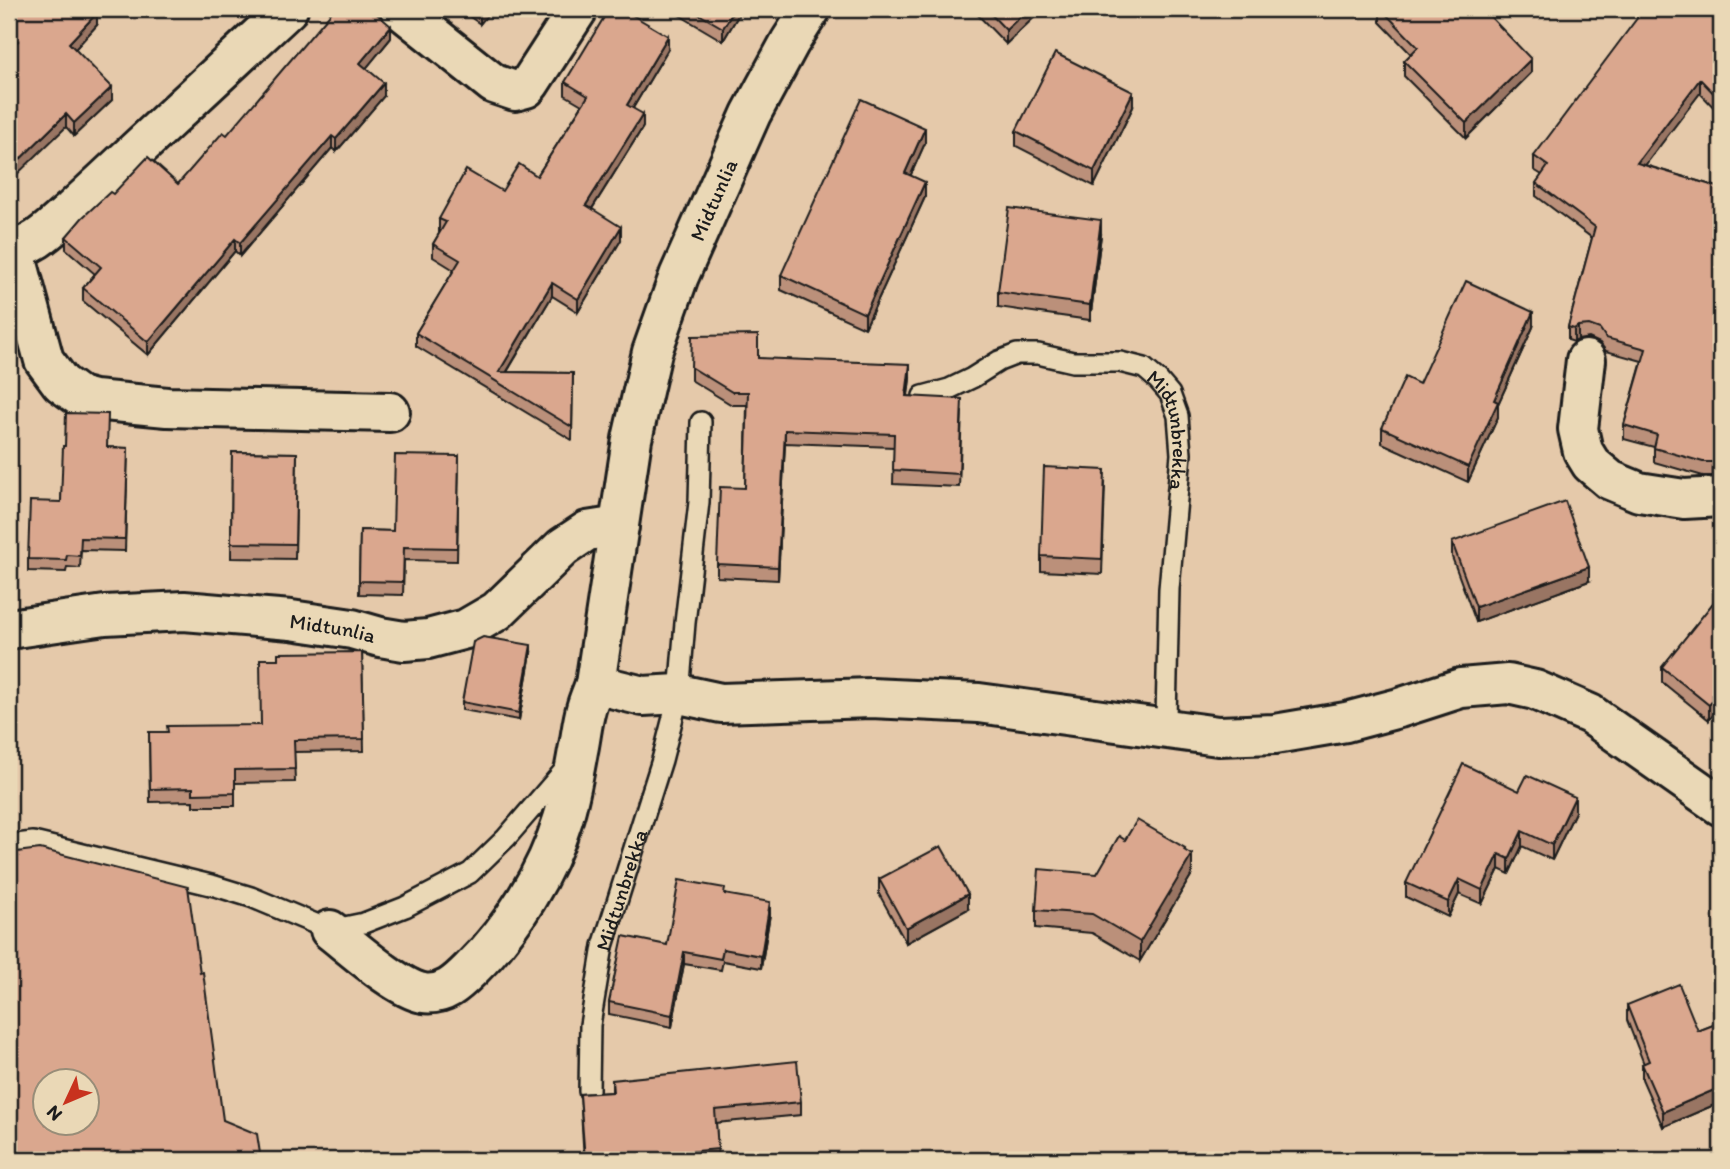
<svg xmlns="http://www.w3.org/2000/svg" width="1730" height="1169" font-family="Itim,sans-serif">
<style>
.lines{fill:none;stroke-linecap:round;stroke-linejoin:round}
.lane-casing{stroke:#1c1c1c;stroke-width:24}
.street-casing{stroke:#1c1c1c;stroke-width:44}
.secondary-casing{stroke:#1c1c1c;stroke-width:44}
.lane{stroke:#ead8b6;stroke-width:19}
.street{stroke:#ead8b6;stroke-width:38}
.secondary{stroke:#ead8b6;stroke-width:38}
.wall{fill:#bb907a;stroke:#1c1c1c;stroke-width:2}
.shaded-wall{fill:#997563;stroke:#1c1c1c;stroke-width:2}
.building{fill:#daa78e;stroke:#1c1c1c;stroke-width:2;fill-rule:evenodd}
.labels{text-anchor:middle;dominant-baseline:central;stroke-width:5;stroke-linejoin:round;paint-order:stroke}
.street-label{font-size:21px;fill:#1c1c1c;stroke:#ead8b6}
</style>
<rect width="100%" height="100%" fill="#e5c9aa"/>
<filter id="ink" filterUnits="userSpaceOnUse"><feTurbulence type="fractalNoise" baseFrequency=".0143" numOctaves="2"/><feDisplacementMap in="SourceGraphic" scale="14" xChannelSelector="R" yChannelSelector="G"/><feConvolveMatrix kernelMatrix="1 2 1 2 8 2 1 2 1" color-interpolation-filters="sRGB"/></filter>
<g filter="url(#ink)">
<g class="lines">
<g class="lane-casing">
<g id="lane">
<path id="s1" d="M923,396L949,389L972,378L999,361L1017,354H1038L1073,362H1120L1144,368L1158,380L1170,394L1178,416L1181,454L1169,589L1166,718L1167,730"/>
<polyline points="9,845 33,842 215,886 251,897 330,930 364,923 405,907 470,873 506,838 569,765"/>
<path id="s2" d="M589,1091L590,1025L603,946L662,760L679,694L685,623L699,502L701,422"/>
</g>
</g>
<g class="street-casing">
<g id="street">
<polyline points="400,9 494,84 515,91 526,88 530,83 578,9"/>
<path d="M9,249C34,248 54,225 72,210L288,9"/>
<polyline points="14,249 44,360 61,383 79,396 94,400 167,407 390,412"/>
<polyline points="1586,360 1578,429 1583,451 1591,464 1610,480 1639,492 1684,499 1721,497"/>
<path id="s3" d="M9,629L105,615L184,611L291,620L352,629L380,637L404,641L428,639L466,629L497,611L563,547L587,531L619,526"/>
<polyline points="595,684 643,696 679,694 721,703 871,698 979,703 1218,736 1275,734 1346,722 1399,708 1461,688 1508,684 1535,690 1590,714 1721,806"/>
</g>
</g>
<g class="secondary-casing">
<g id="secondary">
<path id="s4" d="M330,930C353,948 397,988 423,993C445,996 458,982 472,968C512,929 547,872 563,819C570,797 574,773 578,751C581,737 582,723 586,709C588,701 592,692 595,684L632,439L652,352L679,276L751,114L790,42L811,9"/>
</g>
</g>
<use href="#lane" class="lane"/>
<use href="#street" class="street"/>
<use href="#secondary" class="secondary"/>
</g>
<g class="wall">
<polygon points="9,9 97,25 75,49 112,100 74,136 66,127 9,45"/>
<polygon points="459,9 492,9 480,24"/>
<polygon points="669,9 742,9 723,41"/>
<polygon points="972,9 1043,9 1006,44"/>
<polygon points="1380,9 1483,9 1531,73 1466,138 1404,76 1404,61 1411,54 1380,22"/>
<polygon points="1721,9 1721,115 1700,93 1645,165 1721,188 1713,476 1703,476 1654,462 1654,447 1624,439 1624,425 1642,361 1606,351 1600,343 1589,338 1578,340 1574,342 1568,340 1568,327 1592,238 1536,196 1536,183 1542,175 1534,170 1534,156"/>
<polygon points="391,38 366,68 384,96 336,152 332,148 240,256 235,251 148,355 83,301 83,288 95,274 66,249 66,237 113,194 178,184 227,135"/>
<polygon points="668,49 633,108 643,127 592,209 621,240 578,312 552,296 507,372 573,373 572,440 416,346 416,333 454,270 433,257 433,244 440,232 439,232 439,219 537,176 582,105 565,95 565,82"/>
<polygon points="1133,107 1094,186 1016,146 1016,131"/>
<polygon points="925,143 910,176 925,197 865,328 781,290 781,275"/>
<polygon points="1101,235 1090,320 998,307 998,292"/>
<polygon points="1533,327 1498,404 1498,417 1468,482 1382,443 1382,428 1419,384"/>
<polygon points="758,358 910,378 908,396 962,412 959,487 893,484 894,447 785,443 778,580 717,577 717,564 745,488 747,405 732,405 691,380 691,367"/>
<polygon points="65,446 128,448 125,551 81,550 80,568 67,567 66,572 28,571 28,559 61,502"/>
<polygon points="232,452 297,453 295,559 231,558"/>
<polygon points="459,456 457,561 404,560 403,595 359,594 360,530 393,531"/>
<polygon points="1105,484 1102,574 1041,571 1041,556"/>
<polygon points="1452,542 1589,581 1476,622 1452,557"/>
<polygon points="1721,593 1709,720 1662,682 1662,667"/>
<polygon points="362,652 364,751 294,752 295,782 235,783 235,806 193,806 193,801 150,802 149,732 167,732 261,725 278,659"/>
<polygon points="531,653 519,720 462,710 462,702"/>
<polygon points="1519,791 1575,812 1552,860 1522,846 1509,874 1499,869 1482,904 1459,894 1448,917 1406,897 1406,883"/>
<polygon points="1125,840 1185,851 1192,874 1140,961 1092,933 1036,928 1036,910 1097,874"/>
<polygon points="879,879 968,909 906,943 879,894"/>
<polygon points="725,894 770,914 761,968 723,961 721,970 684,964 672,1027 609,1014 609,1002 667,945"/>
<polygon points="1627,1005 1698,1031 1721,1022 1721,1102 1663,1127 1642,1079 1642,1064 1644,1064 1627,1020"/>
<polygon points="612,1080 801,1102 801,1115 716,1123 718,1160 584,1160 580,1094 612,1092"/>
</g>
<g class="shaded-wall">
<polygon points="482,9 492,9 480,24 480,12"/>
<polygon points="735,9 742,9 723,41 723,28"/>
<polygon points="1028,9 1043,9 1006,44 1006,30"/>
<polygon points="97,13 97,25 69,56 69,43"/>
<polygon points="391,26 391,38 360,76 360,63"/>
<polygon points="668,36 668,49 627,118 627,105"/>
<polygon points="1531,59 1531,73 1466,138 1466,123"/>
<polygon points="1700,79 1700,93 1637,176 1637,163"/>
<polygon points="384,83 384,96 336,152 336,139"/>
<polygon points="112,87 112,100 74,136 74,123"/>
<polygon points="1133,92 1133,107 1094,186 1094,171"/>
<polygon points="66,114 66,127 9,182 9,170"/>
<polygon points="643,114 643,127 586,218 586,205"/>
<polygon points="925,128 925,143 905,188 905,173"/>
<polygon points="332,136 332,148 240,256 240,243"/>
<polygon points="925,182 925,197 865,328 865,314"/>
<polygon points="1101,220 1101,235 1090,320 1090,305"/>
<polygon points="621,227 621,240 578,312 578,299"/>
<polygon points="235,239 235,251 148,355 148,342"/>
<polygon points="552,283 552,296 500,383 499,372"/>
<polygon points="1533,312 1533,327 1498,404 1498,417 1468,482 1468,467 1494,400"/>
<polygon points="1578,326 1578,340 1574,342 1574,329"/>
<polygon points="910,364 910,378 906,409 906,396"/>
<polygon points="785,430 785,443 778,580 778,567"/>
<polygon points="1721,435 1721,448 1713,476 1713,462"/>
<polygon points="1589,567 1589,581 1476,622 1476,607"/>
<polygon points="531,645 531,653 519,720 519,713"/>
<polygon points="1721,690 1721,705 1709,720 1709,705"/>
<polygon points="1575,797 1575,812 1552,860 1552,845"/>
<polygon points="1522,831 1522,846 1509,874 1509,859"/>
<polygon points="1185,848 1185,865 1192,855 1192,874 1140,961 1140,942"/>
<polygon points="1499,854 1499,869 1482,904 1482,890"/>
<polygon points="1459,879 1459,894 1448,917 1448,902"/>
<polygon points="968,894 968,909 906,943 906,928"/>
<polygon points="770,902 770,914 761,968 761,956"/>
<polygon points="684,952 684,964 672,1027 672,1015"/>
<polygon points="1721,1087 1721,1102 1663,1127 1663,1112"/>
</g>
<g class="building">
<polygon points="9,9 93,9 97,13 69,43 112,87 74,123 66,114 9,170 9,50 18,41 9,32"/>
<polygon points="334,9 371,9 391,26 360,63 384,83 336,139 332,136 240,243 235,239 148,342 83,288 101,267 66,237 82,218 110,192 113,194 148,157 178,184 223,132 227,135"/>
<polygon points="609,9 622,9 668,36 627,105 643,114 586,205 621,227 578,299 552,283 499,372 573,373 572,427 416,333 460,260 433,244 446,222 439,219 466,170 502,191 519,164 537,176 588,96 565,82"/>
<polygon points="690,9 735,9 723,28"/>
<polygon points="986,9 1028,9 1006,30"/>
<polygon points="1381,9 1483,9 1531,59 1466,123 1404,61 1418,47"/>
<polygon points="1644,9 1721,9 1721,101 1700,79 1637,163 1721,188 1721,435 1713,462 1703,462 1654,448 1657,435 1624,425 1646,349 1606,338 1600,329 1589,325 1578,326 1574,329 1568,327 1595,227 1536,183 1548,166 1534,156"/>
<polygon points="1055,53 1133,92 1094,171 1016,131"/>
<polygon points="861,99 925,128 905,173 925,182 865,314 781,275"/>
<polygon points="1009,208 1101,220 1090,305 998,292"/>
<polygon points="1466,281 1533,312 1494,400 1498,402 1468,467 1382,428 1405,377 1419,384"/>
<polygon points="758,335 758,358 910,364 906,396 962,399 959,474 893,470 894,434 785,430 778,567 717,564 720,487 745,488 748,392 732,392 691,367 692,336"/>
<polygon points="66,413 108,414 107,447 128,448 125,539 81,538 80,556 67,555 66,560 28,559 30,501 61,502 63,446 65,446"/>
<polygon points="232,452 297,453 295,544 231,543"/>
<polygon points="395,455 459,456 457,548 404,547 403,582 359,581 360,530 393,531"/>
<polygon points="1044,467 1105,470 1102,559 1041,556"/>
<polygon points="1565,501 1589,567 1476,607 1452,542"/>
<polygon points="1721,593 1721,690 1709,705 1662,667"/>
<polygon points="483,637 531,645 519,713 462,702 473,642"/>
<polygon points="362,652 364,739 294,740 295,769 235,770 235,793 193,794 193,788 150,789 149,732 168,732 167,726 261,725 260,659 278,659 278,653"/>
<polygon points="1463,764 1519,791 1527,775 1575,797 1552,845 1522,831 1509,859 1499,854 1482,890 1459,879 1448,902 1406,883"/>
<polygon points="1137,820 1185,848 1184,850 1192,855 1140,942 1092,914 1036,910 1039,869 1097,874 1119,836 1125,840"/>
<polygon points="941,846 968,894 906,928 879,879"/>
<path d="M40,849L188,887L200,973L203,972L223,1120L257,1134L261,1160H9V853ZM46,1082H88V1124H46Z"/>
<polygon points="679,880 725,888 724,894 770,902 761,956 723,949 721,959 684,952 672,1015 609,1002 623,936 667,945"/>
<polygon points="1679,984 1698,1031 1721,1022 1721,1087 1663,1112 1642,1064 1649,1061 1627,1005"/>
<polygon points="797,1061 801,1102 715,1110 718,1149 688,1152 688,1160 585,1160 580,1094 613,1092 612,1080"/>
</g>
</g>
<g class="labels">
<g class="street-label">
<text stroke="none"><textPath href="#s4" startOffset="987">Midtunlia</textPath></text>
<text stroke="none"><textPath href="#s1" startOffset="304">Midtunbrekka</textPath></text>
<text stroke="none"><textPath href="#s3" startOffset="326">Midtunlia</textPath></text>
<text stroke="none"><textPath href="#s2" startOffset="205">Midtunbrekka</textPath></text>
</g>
</g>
<rect width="1730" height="1169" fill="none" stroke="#ead8b6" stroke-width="35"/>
<rect x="18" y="18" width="1695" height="1134" fill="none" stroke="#1c1c1c" stroke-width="2.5" filter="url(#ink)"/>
<g transform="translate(66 1102) rotate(226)"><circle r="33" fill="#ead8b6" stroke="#988d78" stroke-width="2"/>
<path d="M0-5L12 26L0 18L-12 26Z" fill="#c8321e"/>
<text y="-10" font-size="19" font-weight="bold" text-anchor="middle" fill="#1c1c1c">N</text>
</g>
</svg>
